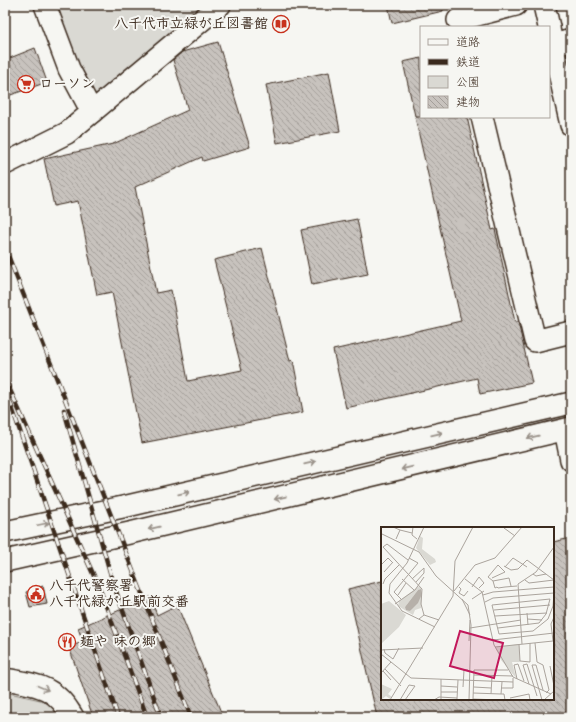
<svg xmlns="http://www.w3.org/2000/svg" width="576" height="722" font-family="Kalam,'Klee One',sans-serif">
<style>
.green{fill:#dad9d3;stroke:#8a8278}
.building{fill:url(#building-back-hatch);stroke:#3b2a1e}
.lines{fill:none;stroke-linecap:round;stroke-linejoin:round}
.minor-casing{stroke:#3b2a1e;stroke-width:24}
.minor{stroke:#f6f6f2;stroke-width:21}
.rail-casing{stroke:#3b2a1e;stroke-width:4.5}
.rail{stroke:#f6f6f2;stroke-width:3;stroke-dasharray:9;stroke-linecap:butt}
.oneway{stroke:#989088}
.labels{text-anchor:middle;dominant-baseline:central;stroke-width:4;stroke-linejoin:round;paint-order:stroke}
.poi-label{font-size:14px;font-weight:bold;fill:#3b2a1e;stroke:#f6f6f2;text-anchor:start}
.inset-road{fill:none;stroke:#aba49d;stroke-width:1}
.view{fill:#c2185b;fill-opacity:0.15;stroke:#c2185b;stroke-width:2}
.inset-edge{fill:none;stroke:#3b2a1e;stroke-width:2}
</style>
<defs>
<pattern id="building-back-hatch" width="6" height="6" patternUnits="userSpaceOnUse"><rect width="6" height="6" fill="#c8c3be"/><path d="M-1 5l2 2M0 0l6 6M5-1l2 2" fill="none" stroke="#a49f9a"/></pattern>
</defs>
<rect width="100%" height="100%" fill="#f6f6f2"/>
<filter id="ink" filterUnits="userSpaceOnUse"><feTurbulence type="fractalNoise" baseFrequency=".025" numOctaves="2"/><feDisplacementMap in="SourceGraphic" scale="8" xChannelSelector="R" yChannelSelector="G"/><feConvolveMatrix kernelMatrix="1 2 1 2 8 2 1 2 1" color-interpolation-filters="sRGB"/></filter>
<g filter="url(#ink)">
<g class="green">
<polygon points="51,5 220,5 92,112"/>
<polygon points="5,692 49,702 58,717 5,717"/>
</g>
<g class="building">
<polygon points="388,5 443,5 443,11 392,23"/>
<polygon points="218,42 250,147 203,161 202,157 135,187 156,293 171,290 188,381 242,370 214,260 262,248 290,361 293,360 303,412 142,443 112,292 97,295 78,201 54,206 44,159 113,144 188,110 173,60 182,52"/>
<polygon points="35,48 47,82 5,97 5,60"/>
<polygon points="421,58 421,116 415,116 403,62"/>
<polygon points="329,72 340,131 277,143 266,85"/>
<polygon points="415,117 467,117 492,230 495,229 515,322 518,322 532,383 480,394 477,378 346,408 333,350 461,321"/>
<polygon points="357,219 368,274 312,285 301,230"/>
<polygon points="571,538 571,717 377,717 348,589 382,581 382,699 553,699 553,542"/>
<polygon points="43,586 47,604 30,607 26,592"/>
<polygon points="150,597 157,615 177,605 223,717 93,717 69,647 83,642 78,628"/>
</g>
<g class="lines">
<g class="minor-casing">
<g id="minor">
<polyline points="45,5 69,69 92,112"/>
<polyline points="544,5 549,27"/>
<polyline points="458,20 516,5"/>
<polyline points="549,29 571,125"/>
<polyline points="553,45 571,40"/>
<polyline points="482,117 535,341 571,332"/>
<polyline points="5,164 67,133 220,5"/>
<polyline points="565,430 571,460"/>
<polyline points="5,532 123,507 571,403"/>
<polyline points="5,561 134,532 571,428"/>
<path d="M5,679C38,685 55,686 73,717"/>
</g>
</g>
<use href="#minor" class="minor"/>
<g class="rail-casing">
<g id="rail">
<polyline points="5,248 191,717"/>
<polyline points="5,379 99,587 147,717"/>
<polyline points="9,399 118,717"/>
<polyline points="64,410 113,583 161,717"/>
</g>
</g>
<use href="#rail" class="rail"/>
</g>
<defs><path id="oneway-shaft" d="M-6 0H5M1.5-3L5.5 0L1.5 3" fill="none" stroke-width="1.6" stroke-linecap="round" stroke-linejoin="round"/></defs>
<g class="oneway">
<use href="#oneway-shaft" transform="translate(437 434) rotate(-13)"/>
<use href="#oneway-shaft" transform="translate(533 437) rotate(167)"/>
<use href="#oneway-shaft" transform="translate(310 463) rotate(-13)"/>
<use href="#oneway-shaft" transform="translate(407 468) rotate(167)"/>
<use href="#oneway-shaft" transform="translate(184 493) rotate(-13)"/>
<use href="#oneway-shaft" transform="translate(280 498) rotate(167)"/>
<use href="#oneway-shaft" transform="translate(43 524) rotate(-12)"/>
<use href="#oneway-shaft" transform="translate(154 528) rotate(167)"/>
<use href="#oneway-shaft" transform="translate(43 688) rotate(23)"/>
</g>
</g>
<defs>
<g id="library-ring" transform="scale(0.9)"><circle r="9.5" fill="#f6f6f2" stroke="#c8321e" stroke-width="1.5"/><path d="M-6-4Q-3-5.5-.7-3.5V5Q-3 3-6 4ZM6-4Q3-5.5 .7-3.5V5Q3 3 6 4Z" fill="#c8321e"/></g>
<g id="supermarket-ring" transform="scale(0.9)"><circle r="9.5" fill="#f6f6f2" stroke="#c8321e" stroke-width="1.5"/><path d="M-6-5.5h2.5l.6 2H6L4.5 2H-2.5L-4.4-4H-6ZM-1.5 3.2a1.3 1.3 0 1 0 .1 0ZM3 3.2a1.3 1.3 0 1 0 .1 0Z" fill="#c8321e"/></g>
<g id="civic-ring" transform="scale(0.9)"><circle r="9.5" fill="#f6f6f2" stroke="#c8321e" stroke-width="1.5"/><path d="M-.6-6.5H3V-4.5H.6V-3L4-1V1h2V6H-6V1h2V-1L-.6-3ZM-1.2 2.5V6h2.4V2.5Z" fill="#c8321e"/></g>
<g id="restaurant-ring" transform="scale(0.9)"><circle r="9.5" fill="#f6f6f2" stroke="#c8321e" stroke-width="1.5"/><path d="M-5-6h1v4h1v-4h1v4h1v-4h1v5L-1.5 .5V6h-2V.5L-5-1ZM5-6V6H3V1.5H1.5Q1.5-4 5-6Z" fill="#c8321e"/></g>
</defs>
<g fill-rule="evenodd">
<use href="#library-ring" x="281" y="24"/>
<use href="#supermarket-ring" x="26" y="84"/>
<use href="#civic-ring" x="36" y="594"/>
<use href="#restaurant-ring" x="67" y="642"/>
</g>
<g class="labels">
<g class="poi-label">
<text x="268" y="24" text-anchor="end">八千代市立緑が丘図書館</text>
<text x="39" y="84">ローソン</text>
<text x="49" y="586">八千代警察署<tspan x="49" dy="16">八千代緑が丘駅前交番</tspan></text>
<text x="80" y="642">麺や 味の郷</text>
</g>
</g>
<g transform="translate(381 527)">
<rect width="173" height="173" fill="#f6f6f2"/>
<path d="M0,157L11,162L7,167L11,170L9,172L5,169L0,173Z" fill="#dad9d3"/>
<path d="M38,59L41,62L37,63L24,80L29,84L41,67L40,81L34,83L32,88L17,79L18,74Z" fill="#dad9d3"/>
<path d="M39,9L42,11L41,22L54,32L55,35L49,38L35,21ZM8,74L25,88L18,100L0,117V77ZM138,117L139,135H131L135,151L120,133L114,120Z" fill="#dad9d3"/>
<path d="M40,62L41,67L37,76L29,84L25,83L24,80L37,63Z" fill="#b6b0a9"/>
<path class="inset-road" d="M12,0L19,3L15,12M32,0L31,8L36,12M43,0L26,36L9,57L8,66L21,84L54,100M123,1L134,9M19,3L31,6M1,7L38,25L55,49L87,78L90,98L88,173M27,33L6,17L2,20L41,62L40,77L43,88M0,38L7,31L12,36M123,39L130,43L137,42L146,33L173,53M124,40L132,31L146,40M3,45L12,35M152,47L155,49L165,47M111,51L124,45L117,38L107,50L112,54M21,52L33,63M31,52L43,41V46L35,55M84,52L101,65L113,118L132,150L170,167M144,53L148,56L173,53M2,57L4,52L18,38M130,59L128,51L112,54L114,61L116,60L117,61L124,60L136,59M78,60L80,62L78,66L83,69L87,64M91,60L98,50L103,56L98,61M73,64L94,38L114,31L141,0M17,68L25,56M102,68L112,65L173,60M20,72L13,65L37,36L28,31M81,72L89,88M91,72L103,64M104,75L112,71L173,66M14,77L34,63L43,50M113,83L169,78M146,86L147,98M114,89L166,86M38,92L43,88L58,93M146,92L161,93M89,101L140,93M117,101L158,96L165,87L169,72L111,78L118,107L152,104L167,92L172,79L173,66M112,113L173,106M88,114L89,93M154,116L156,135L162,138L168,163L165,166M138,117L139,134L149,135V116M141,117L137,57L155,45L173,20M114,120L172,114L170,97L173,90M3,122L4,126L12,132L18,121M0,123L42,121M0,127L30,151L132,155V151M169,139L173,159M4,142L20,159M2,144L10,153M0,146L10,135M93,148L132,149M136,152L133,138L137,137L143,154M121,155L120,167H123L124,173M148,157L142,138L146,137L156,169M60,159L76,160M82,160L83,143H87M93,160L110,161M120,161H132V155M60,165H76M92,166L120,167M110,167L111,149M129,171L148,167L149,173M76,172L77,153M9,173L72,69L74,34L92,0M19,173L28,158L34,159L24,173M53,173L58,170L76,171M60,173V152M118,173L92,172L93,143H127M161,173L151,138H155L162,163M163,173L173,164"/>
<path class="view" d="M79,104L122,116L113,151L69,139Z"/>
<rect width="173" height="173" class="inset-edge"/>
</g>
<rect width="576" height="722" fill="none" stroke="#f6f6f2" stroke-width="20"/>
<rect x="10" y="10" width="556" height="702" fill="none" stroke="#3b2a1e" stroke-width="1.5" filter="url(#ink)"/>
<rect x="420" y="26" width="130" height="92" fill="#f6f6f2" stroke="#aba49d"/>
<rect x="428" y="39" width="20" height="6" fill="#f6f6f2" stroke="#aba49d"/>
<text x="456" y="46" font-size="12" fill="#3b2a1e">道路</text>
<rect x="428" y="59" width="20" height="6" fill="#3b2a1e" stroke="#aba49d"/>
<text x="456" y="66" font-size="12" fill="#3b2a1e">鉄道</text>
<rect x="428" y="76" width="20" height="12" fill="#dad9d3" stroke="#aba49d"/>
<text x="456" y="86" font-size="12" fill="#3b2a1e">公園</text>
<rect x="428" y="96" width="20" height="12" fill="url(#building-back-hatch)" stroke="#aba49d"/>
<text x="456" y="106" font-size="12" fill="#3b2a1e">建物</text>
</svg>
